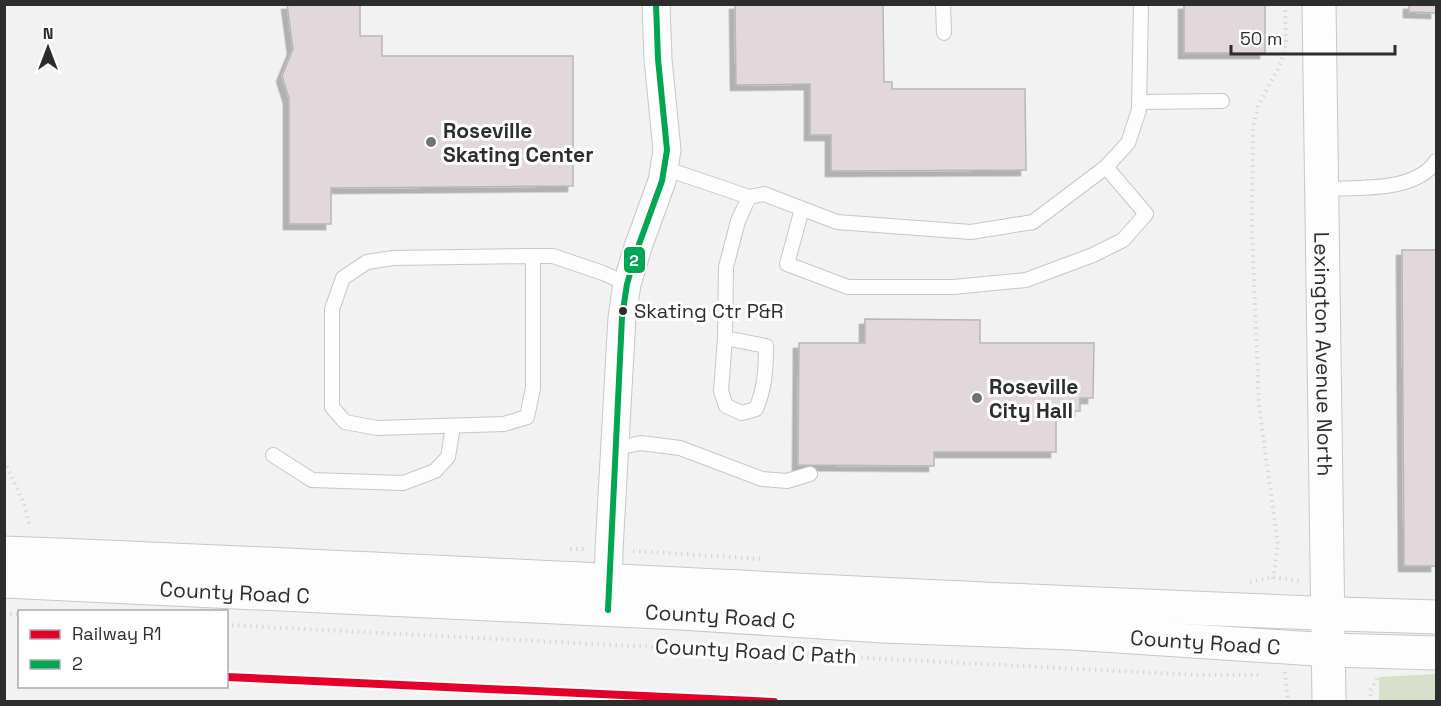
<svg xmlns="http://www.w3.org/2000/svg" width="1441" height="706" font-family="'Space Grotesk',sans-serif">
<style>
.green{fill:#d7e0ca}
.building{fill:#e2d8dc;stroke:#b7b7b8;stroke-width:1.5;filter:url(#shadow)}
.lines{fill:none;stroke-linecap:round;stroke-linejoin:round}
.service-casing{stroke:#c7c7c8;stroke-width:16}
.minor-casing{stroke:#c7c7c8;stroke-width:29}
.secondary-casing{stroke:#c7c7c8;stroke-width:35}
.path{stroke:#d8d8d8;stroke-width:4;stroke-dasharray:1.5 4.5;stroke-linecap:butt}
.service{stroke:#fdfdfd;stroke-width:14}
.minor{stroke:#fdfdfd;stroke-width:27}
.secondary{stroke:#fdfdfd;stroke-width:33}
.bus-1-casing{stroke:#fff;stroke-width:10}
.bus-1{stroke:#00a651;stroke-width:6}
.rail-1-casing{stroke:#fff;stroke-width:12}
.rail-1{stroke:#e4002b;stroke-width:8}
.poi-dot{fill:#717272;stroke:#fff;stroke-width:2}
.bus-dot{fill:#2c2d2d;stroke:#fff;stroke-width:2}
.labels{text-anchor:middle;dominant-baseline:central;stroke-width:6;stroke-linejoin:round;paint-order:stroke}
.bus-label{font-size:20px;fill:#2c2d2d;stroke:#fff;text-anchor:start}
.poi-label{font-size:21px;font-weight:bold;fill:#2c2d2d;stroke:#fff;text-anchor:start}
.street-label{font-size:21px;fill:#2c2d2d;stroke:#fff}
.line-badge{stroke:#fff;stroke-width:2}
.badge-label{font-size:16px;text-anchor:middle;font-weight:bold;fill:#fff}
</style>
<defs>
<filter id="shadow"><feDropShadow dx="-5.5" dy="5.5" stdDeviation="0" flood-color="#0004"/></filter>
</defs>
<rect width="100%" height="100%" fill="#f2f2f3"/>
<polygon class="green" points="1436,674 1436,701 1379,701 1379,677"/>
<g class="building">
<polygon points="287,4 360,4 360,36 382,36 382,56 573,56 573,186 331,188 331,224 289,224 289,98 282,76 293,49"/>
<polygon points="735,4 883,4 884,82 892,82 892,89 1025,89 1026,170 831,171 831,135 810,135 810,84 736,85"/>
<rect x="1184" y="4" width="81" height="49"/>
<polygon points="1409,4 1436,4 1436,13 1409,12"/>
<polygon points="1402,250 1436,250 1436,566 1404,566"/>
<polygon points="865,319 980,320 980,343 1094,343 1093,398 1080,398 1080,411 1056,411 1056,452 934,452 934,466 798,465 799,343 865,343"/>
</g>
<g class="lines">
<g class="service-casing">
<g id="service">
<polyline points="943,4 944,33"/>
<polyline points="1139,102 1222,101"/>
<polyline points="664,168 749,197 764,194 837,222 971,232 1033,222 1106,167 1128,143 1139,110 1141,4"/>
<path d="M1322,189C1357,187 1415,193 1436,161"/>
<polyline points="802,209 787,264 848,287 953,287 1026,280 1093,255 1123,240 1146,214 1106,167"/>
<polyline points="533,256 533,388 527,417 504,424 377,428 345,422 332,407 332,309 343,278 367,262 393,258 533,256 553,256 603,273 627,284"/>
<path d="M725,338L766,346C766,368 765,388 756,409L742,413L726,406L721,391L725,338L726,267L738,221L749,197"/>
<polyline points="616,448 641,443 680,448 762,479 787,481 810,474"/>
<polyline points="273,455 312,480 403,483 435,471 448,457 453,426"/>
</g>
</g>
<g class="minor-casing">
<polyline id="minor" points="608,600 609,550 622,317 627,284 638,247 662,181 667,150 658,59 656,4"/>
</g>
<g class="secondary-casing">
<g id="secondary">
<path id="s1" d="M1319,4L1329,702"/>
<path d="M4,553C482,571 959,602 1436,617"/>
<path id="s2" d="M4,581L681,613L883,626L1072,633L1330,650L1436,653"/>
</g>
</g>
<g class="path">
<polyline points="4,461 23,501 30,527"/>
<polyline points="570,549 586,549"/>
<polyline points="633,551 763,559"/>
<polyline points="1273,579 1278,545 1259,406 1252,230 1253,127 1258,106 1281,63 1286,42 1285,4"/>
<polyline points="1250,582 1273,577 1301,581"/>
<polyline points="4,614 20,614"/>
<polyline points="226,625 1197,675 1262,675"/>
<polyline points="1285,672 1288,702"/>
<polyline points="1371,702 1370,691 1378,677"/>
</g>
<use href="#service" class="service"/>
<use href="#minor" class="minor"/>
<use href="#secondary" class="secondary"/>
<g class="bus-1-casing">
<polyline id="bus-1" points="608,610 622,317 627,284 638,247 662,181 667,150 658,59 656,4"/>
</g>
<use href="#bus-1" class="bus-1"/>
<g class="rail-1-casing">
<polyline id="rail-1" points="226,677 774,702"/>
</g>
<use href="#rail-1" class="rail-1"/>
</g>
<g class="poi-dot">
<circle cx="431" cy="142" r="6"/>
<circle cx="977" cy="398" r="6"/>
</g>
<circle class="bus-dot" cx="623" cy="311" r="5"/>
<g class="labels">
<g class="bus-label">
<text x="634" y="311">Skating Ctr P&amp;R</text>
</g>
<g class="poi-label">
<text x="443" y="130">Roseville<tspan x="443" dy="24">Skating Center</tspan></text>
<text x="989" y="386">Roseville<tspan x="989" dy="24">City Hall</tspan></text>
</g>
<g class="street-label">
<text stroke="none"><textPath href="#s1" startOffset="350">Lexington Avenue North</textPath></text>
<text stroke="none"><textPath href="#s2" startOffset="231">County Road C</textPath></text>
<text stroke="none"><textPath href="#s2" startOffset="717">County Road C</textPath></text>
<text stroke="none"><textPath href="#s2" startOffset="1203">County Road C</textPath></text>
<text transform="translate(756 651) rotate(3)">County Road C Path</text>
</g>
</g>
<rect class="line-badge" x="623" y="246" width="23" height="28" rx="6" fill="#00a651"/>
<g class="badge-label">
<text x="634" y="266">2</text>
</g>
<rect width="1441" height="706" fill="none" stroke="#2c2d2d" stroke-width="12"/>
<rect x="18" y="610" width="210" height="78" fill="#ffffff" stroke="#ababab" stroke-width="1.5"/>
<rect x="30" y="630" width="30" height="9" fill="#e4002b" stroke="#ababab" stroke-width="1.5"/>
<text x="72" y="640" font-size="18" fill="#2c2d2d">Railway R1</text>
<rect x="30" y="660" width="30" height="9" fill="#00a651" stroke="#ababab" stroke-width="1.5"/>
<text x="72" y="670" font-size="18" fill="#2c2d2d">2</text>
<g transform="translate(48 48)" stroke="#ffffff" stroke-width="4.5" paint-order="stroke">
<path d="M0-4.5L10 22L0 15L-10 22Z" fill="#2c2d2d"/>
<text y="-9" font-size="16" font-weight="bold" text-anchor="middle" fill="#2c2d2d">N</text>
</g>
<path d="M1231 45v9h164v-9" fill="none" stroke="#2c2d2d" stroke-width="3"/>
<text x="1240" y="45" font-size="18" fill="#2c2d2d" stroke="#ffffff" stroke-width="4.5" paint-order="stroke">50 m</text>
</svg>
